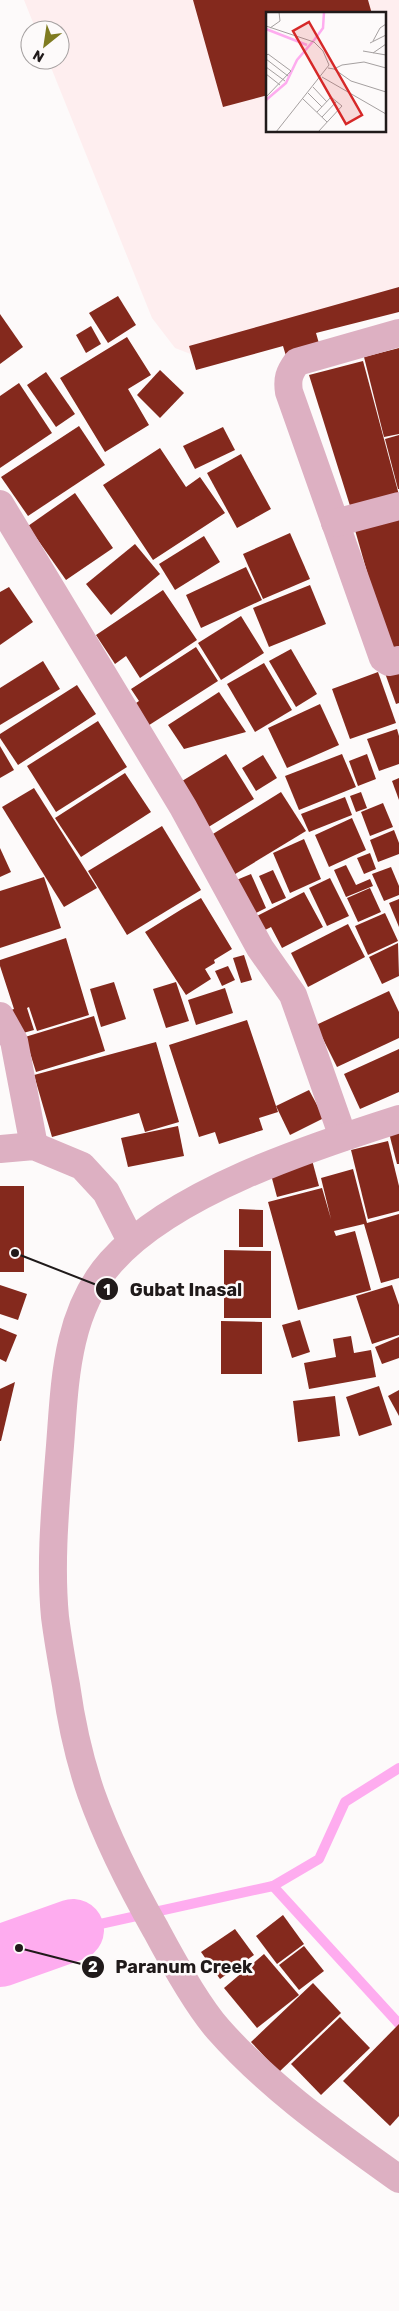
<svg xmlns="http://www.w3.org/2000/svg" width="399" height="2311" font-family="Rubik,sans-serif">
<style>
.built{fill:#feeeef;fill-rule:evenodd}
.lines{fill:none;stroke-linecap:round;stroke-linejoin:round}
.stream{stroke:#feacef;stroke-width:10}
.river{stroke:#feacef;stroke-width:62}
.building{fill:#84291d}
.minor{stroke:#ddb0c2;stroke-width:28}
.tertiary{stroke:#ddb0c2;stroke-width:28}
.inset-river{fill:none;stroke:#feacef;stroke-width:2.5}
.inset-road{fill:none;stroke:#a5a0a0;stroke-width:1}
.view{fill:#d62828;fill-opacity:0.15;stroke:#d62828;stroke-width:2.5}
.inset-edge{fill:none;stroke:#201a1a;stroke-width:2.5}
.leader{fill:none;stroke:#201a1a;stroke-width:2}
.callout-dot{fill:#201a1a;stroke:#fdfafa;stroke-width:2}
.mark-label{font-size:15px;text-anchor:middle;font-weight:bold;fill:#fff}
.callout-label{font-size:18px;text-anchor:middle;font-weight:bold;fill:#201a1a;stroke:#fdfafa;stroke-width:5;stroke-linejoin:round;paint-order:stroke}
</style>
<rect width="100%" height="100%" fill="#fdfafa"/>
<path class="built" d="M24,0H399V301L201,358L175,348L152,318L48,60H60V30H36ZM268,14H385V131H268Z"/>
<g class="lines">
<g class="stream">
<polyline points="273,1886 399,2024"/>
<polyline points="73,1930 273,1886 319,1859 345,1802 399,1768"/>
</g>
<polyline class="river" points="0,1956 73,1930"/>
</g>
<g class="building">
<polygon points="193,0 368,0 372,14 268,14 268,95 223,107"/>
<polygon points="399,287 399,312 316,333 320,347 286,356 283,346 196,370 189,346"/>
<polygon points="118,296 136,325 108,343 89,313"/>
<polygon points="0,314 23,347 0,364"/>
<polygon points="91,326 101,344 86,353 76,335"/>
<polygon points="127,337 151,375 128,389 149,425 105,452 60,378"/>
<polygon points="399,348 399,434 384,437 364,357"/>
<polygon points="363,361 399,495 351,509 309,375"/>
<polygon points="160,370 184,393 160,418 137,395"/>
<polygon points="46,372 75,414 56,427 27,385"/>
<polygon points="19,383 52,433 0,468 0,396"/>
<polygon points="79,426 105,465 28,516 1,477"/>
<polygon points="223,427 235,450 195,469 183,446"/>
<polygon points="399,435 399,489 398,489 385,439"/>
<polygon points="160,448 186,487 200,477 225,513 153,560 103,485"/>
<polygon points="241,454 271,509 237,528 207,473"/>
<polygon points="75,493 113,548 66,580 28,526"/>
<polygon points="399,511 399,646 389,649 353,523"/>
<polygon points="290,533 310,579 263,599 243,554"/>
<polygon points="204,536 220,562 175,590 159,564"/>
<polygon points="135,544 160,574 111,615 86,584"/>
<polygon points="246,567 262,600 201,628 186,595"/>
<polygon points="310,585 326,624 269,647 253,608"/>
<polygon points="9,587 33,622 0,645 0,592"/>
<polygon points="163,590 197,640 140,678 126,656 115,664 96,635"/>
<polygon points="241,616 264,653 221,680 198,643"/>
<polygon points="196,647 218,681 143,729 130,707 139,701 131,689"/>
<polygon points="291,649 317,694 296,707 269,661"/>
<polygon points="43,661 60,689 0,725 0,688"/>
<polygon points="264,663 292,710 255,732 227,684"/>
<polygon points="399,668 399,703 396,704 385,673"/>
<polygon points="378,672 396,723 350,739 332,689"/>
<polygon points="77,685 96,714 18,765 0,738 0,734"/>
<polygon points="219,692 246,732 184,749 168,725"/>
<polygon points="320,704 339,745 287,768 268,728"/>
<polygon points="98,721 127,767 56,812 27,766"/>
<polygon points="397,729 399,736 399,764 379,771 367,739"/>
<polygon points="0,746 14,770 0,778"/>
<polygon points="226,754 254,799 202,831 174,786"/>
<polygon points="342,754 356,787 299,810 285,776"/>
<polygon points="367,754 376,779 358,786 349,761"/>
<polygon points="263,755 277,778 256,791 242,768"/>
<polygon points="125,773 151,812 81,857 55,818"/>
<polygon points="399,778 399,800 392,781"/>
<polygon points="34,788 97,888 64,907 2,807"/>
<polygon points="281,792 306,831 232,876 208,837"/>
<polygon points="361,792 367,808 356,812 350,796"/>
<polygon points="345,797 352,815 309,832 301,814"/>
<polygon points="383,803 393,827 370,836 361,812"/>
<polygon points="352,818 366,850 329,867 315,835"/>
<polygon points="162,826 201,890 127,935 88,871"/>
<polygon points="394,830 399,843 399,854 378,862 370,840"/>
<polygon points="304,839 321,879 290,893 273,853"/>
<polygon points="0,848 11,872 0,877"/>
<polygon points="370,853 376,869 364,874 357,858"/>
<polygon points="346,865 356,885 370,879 373,886 346,897 334,870"/>
<polygon points="391,867 399,886 399,895 384,901 372,874"/>
<polygon points="273,870 286,898 272,904 259,876"/>
<polygon points="251,874 266,908 250,916 234,881"/>
<polygon points="44,877 61,928 0,948 0,891"/>
<polygon points="330,878 349,916 327,926 309,888"/>
<polygon points="370,888 381,912 358,922 347,898"/>
<polygon points="304,892 323,927 282,948 271,927 257,934 249,920"/>
<polygon points="201,898 232,949 214,960 215,963 205,969 211,979 186,995 145,932 182,909 186,916 182,909"/>
<polygon points="399,899 399,927 389,903"/>
<polygon points="385,913 398,941 368,955 355,926"/>
<polygon points="348,924 365,957 308,987 291,953"/>
<polygon points="66,938 89,1015 37,1031 29,1007 27,1008 34,1030 16,1035 8,1011 14,1009 0,966 0,960"/>
<polygon points="398,943 399,976 382,984 369,957"/>
<polygon points="244,955 252,980 241,983 233,958"/>
<polygon points="228,966 235,980 222,986 215,971"/>
<polygon points="114,982 126,1019 101,1027 90,989"/>
<polygon points="176,982 189,1021 166,1028 153,989"/>
<polygon points="225,988 233,1013 196,1025 188,1000"/>
<polygon points="389,991 399,1012 399,1038 337,1067 316,1025"/>
<polygon points="94,1016 105,1051 36,1072 25,1037"/>
<polygon points="247,1020 278,1112 259,1118 263,1130 219,1144 215,1132 199,1137 169,1045"/>
<polygon points="156,1042 179,1122 145,1132 139,1113 52,1137 34,1075"/>
<polygon points="399,1049 399,1092 360,1109 344,1074"/>
<polygon points="309,1090 324,1118 290,1135 276,1106"/>
<polygon points="178,1126 184,1156 128,1167 121,1138"/>
<polygon points="399,1131 399,1164 397,1164 389,1133"/>
<polygon points="388,1141 399,1186 399,1211 368,1219 351,1150"/>
<polygon points="312,1160 319,1186 277,1197 270,1171"/>
<polygon points="353,1169 367,1223 399,1214 399,1278 381,1283 364,1224 334,1231 336,1236 355,1231 371,1290 298,1310 268,1202 322,1188 331,1219 321,1178"/>
<rect x="0" y="1186" width="24" height="86"/>
<polygon points="239,1209 263,1210 263,1247 239,1247"/>
<polygon points="224,1250 271,1251 271,1318 224,1318"/>
<polygon points="0,1285 27,1294 18,1320 0,1314"/>
<polygon points="392,1285 399,1305 399,1335 372,1344 356,1296"/>
<polygon points="300,1320 310,1352 292,1358 282,1325"/>
<polygon points="221,1321 262,1322 262,1374 221,1374"/>
<polygon points="0,1328 17,1335 6,1362 0,1359"/>
<polygon points="351,1336 354,1353 371,1350 376,1377 309,1389 304,1363 336,1357 333,1339"/>
<polygon points="399,1337 399,1358 382,1364 375,1347"/>
<polygon points="15,1382 1,1441 0,1441 0,1389"/>
<polygon points="379,1386 392,1425 359,1436 346,1397"/>
<polygon points="399,1390 399,1416 388,1396"/>
<polygon points="335,1396 340,1436 298,1442 293,1401"/>
<polygon points="283,1915 304,1944 277,1964 256,1936"/>
<polygon points="235,1929 254,1955 220,1979 201,1952"/>
<polygon points="304,1946 324,1971 299,1990 279,1965"/>
<polygon points="264,1954 299,1995 257,2028 224,1988"/>
<polygon points="313,1983 341,2013 279,2072 251,2042"/>
<polygon points="340,2017 370,2048 321,2095 291,2064"/>
<polygon points="399,2024 399,2116 390,2126 343,2081"/>
</g>
<g class="lines">
<g class="minor">
<path d="M399,333L297,362C289,373 287,379 289,392L383,658L389,662L399,660"/>
<polyline points="0,504 183,807 260,948 293,995 343,1137"/>
<polyline points="335,523 399,506"/>
<polyline points="0,1016 14,1041 34,1146"/>
</g>
<g class="tertiary">
<path d="M399,1119C311,1147 173,1192 111,1262C63,1316 65,1391 59,1458C55,1510 50,1565 55,1617C58,1640 62,1663 66,1685C71,1721 79,1758 91,1793C108,1841 131,1886 156,1930C172,1960 196,2004 218,2029C271,2089 335,2133 399,2179"/>
<polyline points="0,1149 34,1146 82,1166 106,1192 131,1241"/>
</g>
</g>
<g transform="translate(266 12)">
<rect width="120" height="120" fill="#fdfafa"/>
<path class="inset-river" d="M0,17L41,33M49,27L57,16L58,0M0,88L20,71L31,48L49,27"/>
<path class="inset-road" d="M0,14L48,30L57,39L63,53L10,120M4,16L14,9L13,0M107,29L114,16L120,12M104,31L120,23M97,39L120,43M107,41L120,32M0,44L2,42L25,59L0,85M0,47L22,64M0,55L19,69M62,56L68,57L76,53L98,50L120,56M68,57L85,69L120,80M0,62L14,73M56,65L120,102M47,75L61,90M42,81L56,95M37,87L61,110M51,100L65,85L76,94L52,120M56,105L71,89"/>
<path class="view" d="M43,10L96,103L80,112L27,19Z"/>
<rect width="120" height="120" class="inset-edge"/>
</g>
<path class="leader" d="M15 1253L107 1289M19 1948L93 1967"/>
<g class="callout-dot">
<circle cx="15" cy="1253" r="5"/>
<circle cx="19" cy="1948" r="5"/>
<circle cx="107" cy="1289" r="12"/>
<circle cx="93" cy="1967" r="12"/>
</g>
<g class="mark-label">
<text x="107" y="1295">1</text>
<text x="93" y="1972">2</text>
</g>
<g class="callout-label">
<text x="186" y="1296">Gubat Inasal</text>
<text x="184" y="1973">Paranum Creek</text>
</g>
<g transform="translate(45 45) rotate(210)"><circle r="24" fill="#fdfafa" stroke="#a5a0a0"/>
<path d="M0-4L9 19L0 12L-9 19Z" fill="#7f7b21"/>
<text y="-8" font-size="14" font-weight="bold" text-anchor="middle" fill="#201a1a">N</text>
</g>
</svg>
